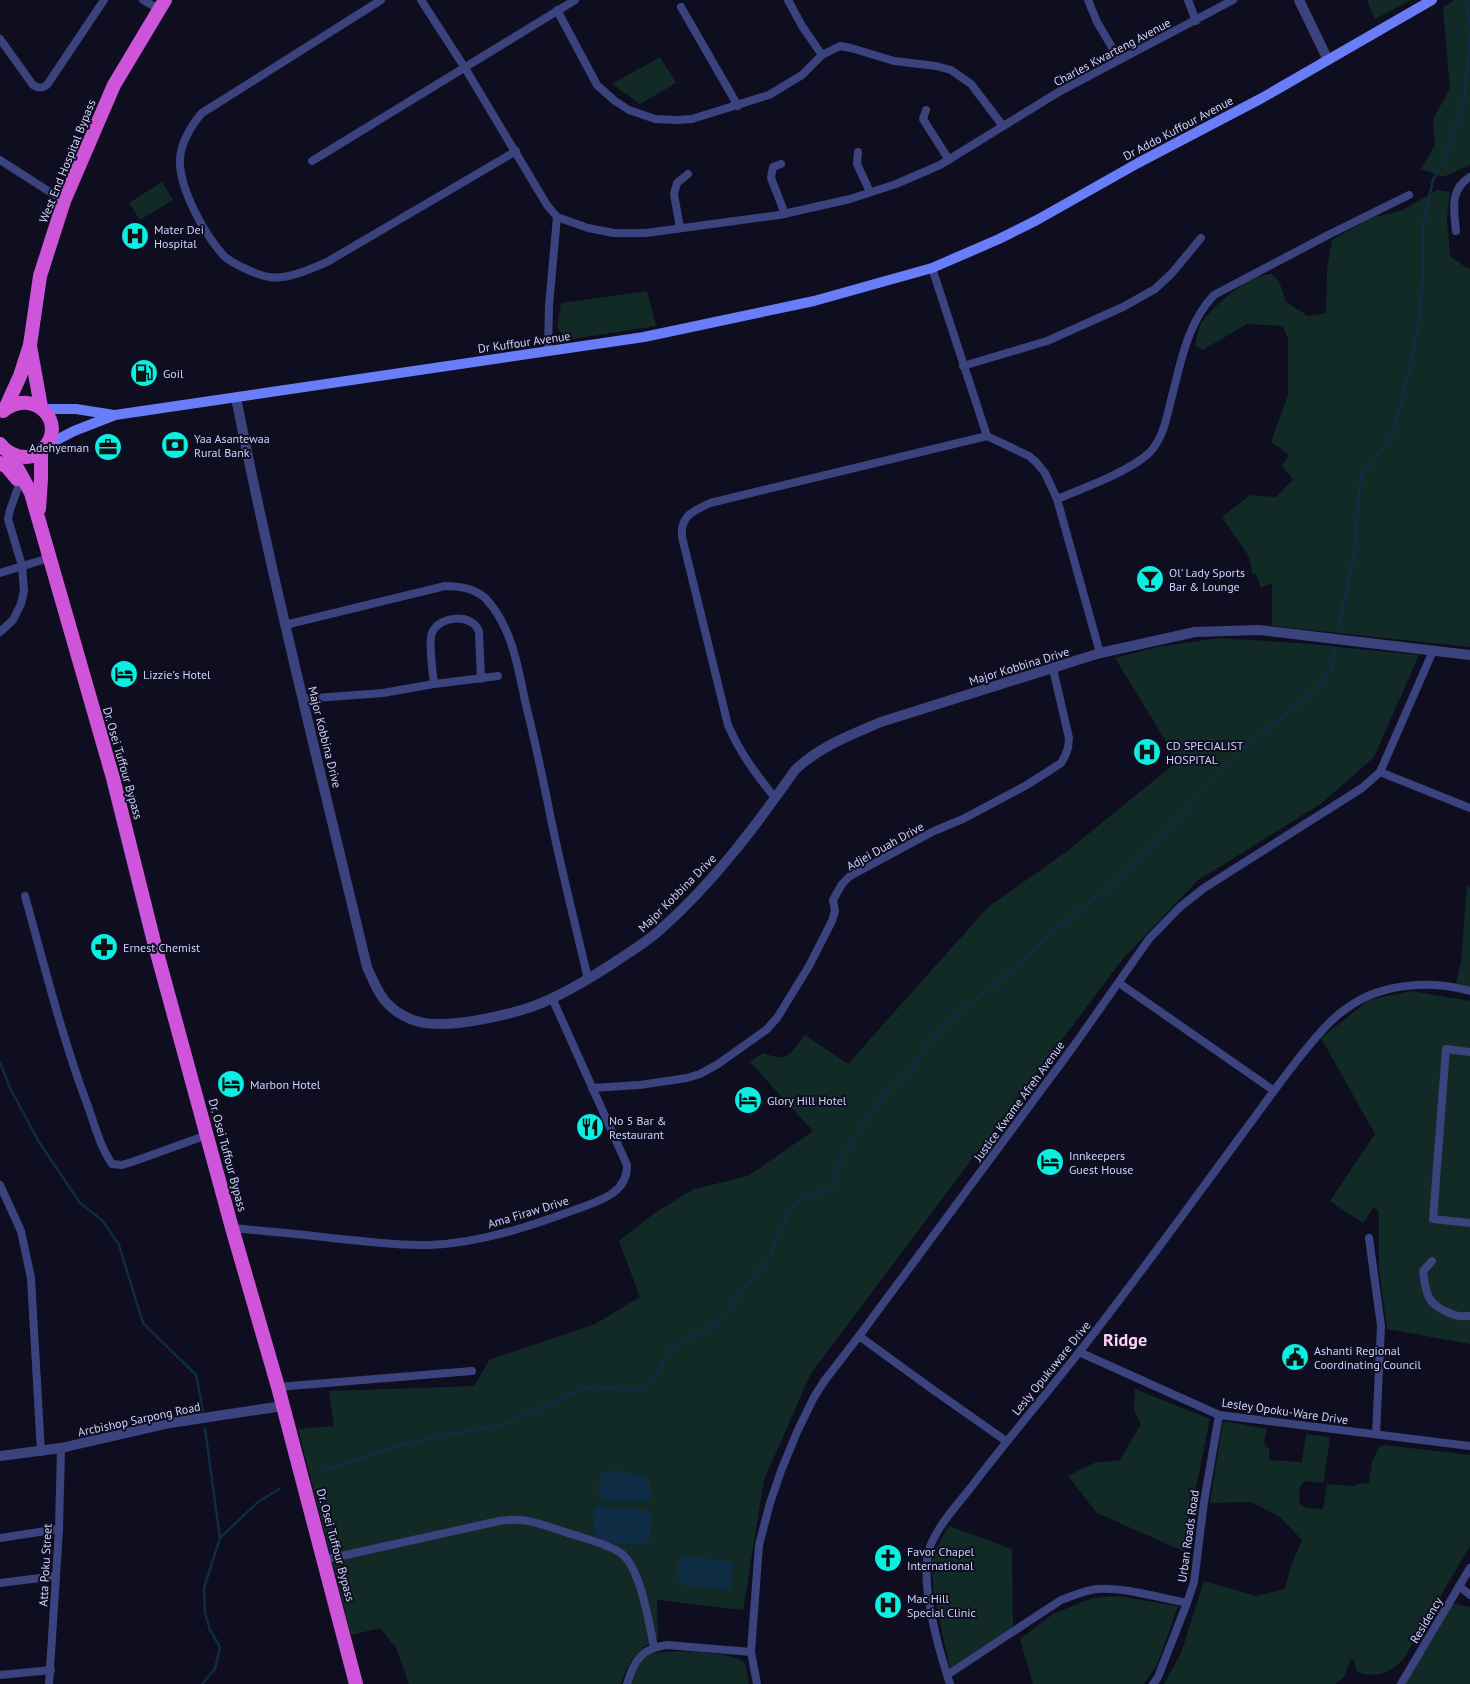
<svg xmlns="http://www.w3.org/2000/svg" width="1470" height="1684" font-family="'PT Sans',sans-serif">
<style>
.green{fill:#112a25}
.water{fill:#0e2c44}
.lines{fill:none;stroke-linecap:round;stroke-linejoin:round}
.stream{stroke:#0e2c44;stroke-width:2.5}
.minor{stroke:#3b437e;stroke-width:8}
.tertiary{stroke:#3b437e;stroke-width:10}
.secondary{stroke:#6a7df9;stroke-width:10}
.trunk{stroke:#ce54da;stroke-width:14}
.labels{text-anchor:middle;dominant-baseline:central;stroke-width:4;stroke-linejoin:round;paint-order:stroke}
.street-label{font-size:12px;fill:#cfd1fd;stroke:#0e0e20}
.poi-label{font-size:12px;fill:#cfd1fd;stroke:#0e0e20;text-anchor:start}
.district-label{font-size:18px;font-weight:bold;fill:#fdd1f4;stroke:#0e0e20}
</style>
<rect width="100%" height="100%" fill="#0e0e20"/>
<g class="green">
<polygon points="1367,0 1411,0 1375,19"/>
<polygon points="1455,0 1470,0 1470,165 1443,177 1421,169 1435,145 1433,119 1450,89 1443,7"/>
<polygon points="660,57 676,83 640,104 612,84"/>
<polygon points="162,182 173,200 140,220 129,203"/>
<path d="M1437,190L1450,192L1447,219L1450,256L1467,268H1470V647L1272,626V583L1261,588L1256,574H1253L1248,555L1222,517L1250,495L1276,497L1293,479L1282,466L1289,455L1271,442L1288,395V339L1283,326L1247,324L1203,350L1195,345C1197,338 1198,328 1202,322C1215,304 1249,274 1272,274L1279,281L1286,302L1308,316L1326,313L1327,269L1332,240L1371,218L1401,211Z"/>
<polygon points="647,291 656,326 566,340 557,328 561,303"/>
<path d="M1219,638L1298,643L1419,655L1374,757L1322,803L1197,881L1122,960L811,1373L764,1480L743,1610L657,1600L658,1639C635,1652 630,1659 621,1684H409L396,1648L380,1628L351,1635L298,1429L334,1426L329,1391L474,1386L489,1360L595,1324L640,1297L619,1241L656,1212L694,1189L748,1176L813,1131L750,1062L763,1053C789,1063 790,1054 805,1035L848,1064L988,907L1066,852L1178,761L1115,658L1157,647Z"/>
<polygon points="1467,885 1470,888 1470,987 1456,983 1461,963"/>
<polygon points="1412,991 1470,1001 1470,1344 1387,1329 1379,1269 1379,1212 1374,1207 1363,1223 1330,1201 1375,1134 1321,1038 1369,1000"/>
<polygon points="1135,1389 1210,1419 1183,1551 1097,1513 1068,1476 1094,1463 1120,1460 1141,1424 1134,1410"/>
<path d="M1223,1421L1267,1429L1264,1443L1269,1449V1460L1302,1462L1306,1434L1330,1437L1324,1481L1320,1483L1304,1481L1299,1489L1300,1504L1306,1508L1323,1509L1327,1484L1354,1486L1358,1484L1369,1483L1372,1462L1379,1447L1384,1445L1470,1455V1546L1403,1660C1387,1674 1378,1678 1357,1672L1354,1659H1351L1344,1677L1335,1684H1164L1181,1653L1204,1581L1256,1596L1285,1589L1290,1568L1302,1540L1280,1517L1251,1502L1210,1503Z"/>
<polygon points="949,1526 1012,1549 1013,1627 950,1668 934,1596 931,1558"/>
<polygon points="1117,1596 1178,1606 1157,1665 1144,1684 1033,1684 1020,1639 1053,1614 1092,1598"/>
<polygon points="1451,1603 1470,1607 1470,1684 1405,1684"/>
<path d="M680,1651C693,1652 739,1653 745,1664C747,1670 747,1678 749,1684H629L641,1659L652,1653Z"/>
</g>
<g class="water">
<polygon points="603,1471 621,1471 650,1478 651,1497 647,1501 608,1501 599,1497 599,1481"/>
<polygon points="598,1506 650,1510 652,1514 650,1540 645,1545 605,1543 597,1539 594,1530 593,1511"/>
<polygon points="684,1556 731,1562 733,1565 731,1589 729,1590 682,1585 677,1578 677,1561"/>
</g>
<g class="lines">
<g class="stream">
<polyline points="1466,0 1470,26"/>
<polyline points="1338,631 1354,554 1361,475 1382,450 1393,434 1412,358 1418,326 1423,279 1423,223 1433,180 1445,157 1464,100 1470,36"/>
<polyline points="0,1062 10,1088 39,1142 80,1203 103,1221 119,1245 143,1323 196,1375 203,1411"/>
<polyline points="323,1471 404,1444 444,1435 500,1426 584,1388 608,1387 625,1390 644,1388 660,1369 673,1347 689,1337 706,1331 725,1314 771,1254 789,1210 803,1198 832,1187 844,1152 889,1089 909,1072 924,1050 947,1023 1018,965 1047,937 1111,885 1139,858 1207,786 1258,735 1287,714 1322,683 1332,668 1335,649"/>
<polyline points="221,1537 258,1502 279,1489"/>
<polyline points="202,1684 215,1669 220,1647 210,1630 205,1613 204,1588 220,1538 205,1429"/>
</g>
<g class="minor">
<polyline points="143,0 159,9"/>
<path d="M381,0L202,113C192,124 180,144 180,160C179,189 205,235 224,256C233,264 257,275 269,277C288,280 310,269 327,262L516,151"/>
<polyline points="421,0 465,68 547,205 557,217 588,228 614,233 646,233 779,215 850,199 896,184 940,165 1057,93 1233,0"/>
<polyline points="788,0 802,26 822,55"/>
<polyline points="1088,0 1097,22 1119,59"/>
<polyline points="1188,0 1196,21"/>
<polyline points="681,7 738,106"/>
<polyline points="557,10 597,85 615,101 629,110 655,119 676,120 692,119 769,95 802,75 822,55 840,46 851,48 894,61 936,66 951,70 971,84 1003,126"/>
<path d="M0,39L33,85C38,88 41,89 47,85L104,0"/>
<polyline points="926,110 923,119 949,160"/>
<polyline points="858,152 857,164 870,192"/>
<polyline points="0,160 64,201"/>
<polyline points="312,161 575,0"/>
<polyline points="781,164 773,167 771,178 785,214"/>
<polyline points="680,228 674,194 677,183 688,174"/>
<path d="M1456,231C1454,210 1449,190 1470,177"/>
<polyline points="932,268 987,436 1029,456 1036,462 1045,473 1057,499 1100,653"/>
<polyline points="548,351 549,306 557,217"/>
<polyline points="963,366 1047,341 1123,307 1155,289 1172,273 1201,238"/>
<path d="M1057,499C1082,489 1130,471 1149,453C1162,440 1166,421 1170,404C1180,367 1186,324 1214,295L1328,235L1409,195"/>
<polyline points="0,573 49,558"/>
<path d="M285,625L445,586C459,586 477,589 487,600C513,629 518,669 526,705C536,745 544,784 552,824C563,876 576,928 588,979"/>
<polyline points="0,632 13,620 21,604 24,591 22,566 8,519 10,510 20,482"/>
<path d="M434,684C433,673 428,642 432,633C439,615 474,613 479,632L481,679"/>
<polyline points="302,699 383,693 434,684 498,676"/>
<polyline points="1380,772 1470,808"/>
<path d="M775,798C756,774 740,753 728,725L682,537C680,516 693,511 710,503L987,436"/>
<path d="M25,896C44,964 61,1034 86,1101C94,1122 99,1145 112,1164L122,1165L132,1162L207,1135"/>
<polyline points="1119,983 1273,1090"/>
<polyline points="1470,1052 1446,1049 1433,1219 1470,1223"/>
<polyline points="592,1088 640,1085 687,1078 700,1074 718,1064 766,1030 777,1018 809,966 832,921 835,911 833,900 842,884 850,876 934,831 963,819 1025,786 1052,769 1061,763 1065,756 1068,748 1069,738 1053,669"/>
<polyline points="0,1185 21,1231 31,1278 41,1452"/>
<path d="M232,1228C265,1231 298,1234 331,1238C364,1241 397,1246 430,1245C480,1243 531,1226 577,1209C599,1201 628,1193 627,1165L552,998"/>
<polyline points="1369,1238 1381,1326 1376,1434"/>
<path d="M1432,1261L1423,1271C1426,1292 1426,1303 1447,1312C1456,1316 1460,1317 1470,1316"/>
<polyline points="859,1336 932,1389 1006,1441"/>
<polyline points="1079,1352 1219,1415 1470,1446"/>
<polyline points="278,1387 472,1371"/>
<polyline points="0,1538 59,1529"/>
<path d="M323,1560L499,1521C526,1517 540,1524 565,1532C583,1538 603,1542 619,1552C640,1564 649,1623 654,1647"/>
<polyline points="0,1583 56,1576"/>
<polyline points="1459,1586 1470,1595"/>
<polyline points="0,1675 51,1670"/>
<path d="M947,1675L1061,1600C1072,1596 1085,1590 1098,1589C1124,1587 1161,1598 1187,1603"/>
<polyline points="49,1684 59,1529 61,1448"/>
<path d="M627,1684C634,1660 642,1648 667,1645L751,1652"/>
<polyline points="757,1684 751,1652 759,1545 770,1503 781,1471 797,1432 814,1397 825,1380 859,1336 1073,1047 1149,939 1180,907 1204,888 1362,788 1380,772 1433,651"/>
<path d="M950,1684C939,1651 917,1576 931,1544C940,1523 958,1504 972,1486C1007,1440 1044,1397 1080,1351C1136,1280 1189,1206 1243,1133C1263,1106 1282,1079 1303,1053C1317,1036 1331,1018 1350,1006C1383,983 1432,980 1470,991"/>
<polyline points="1153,1684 1158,1677 1187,1603 1194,1582 1204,1502 1219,1415"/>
<polyline points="1401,1684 1470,1568"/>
</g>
<g class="tertiary">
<polyline points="1299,0 1328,60"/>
<path d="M236,398C274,589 322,778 367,967C373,980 379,996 390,1006C397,1013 410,1020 420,1022C448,1029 504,1016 531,1007C562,996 591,978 618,960C633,950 648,941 661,929C713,883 755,827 795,770C819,747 850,735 881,722L1100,653L1195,632L1259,630L1470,655"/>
<polyline points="0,1456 61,1448 170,1423 283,1406"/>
</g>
<g class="secondary">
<polyline points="43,409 76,409 114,415"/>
<polyline points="47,445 74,431 115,415 644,337 814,301 932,268 999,239 1037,220 1138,163 1262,98 1432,0"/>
</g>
<g class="trunk">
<polyline points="30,346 41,407"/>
<polyline points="5,409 20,376 30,345 40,276 64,201 114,85 165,0"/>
<path d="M0,444C7,453 15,457 26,457C33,457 39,454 43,449C69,423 33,386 3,411"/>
<polyline points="9,453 31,493 113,778 154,942 232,1228 278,1387 356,1684"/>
<polyline points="0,463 7,467 17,479"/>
<polyline points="39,509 41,479 41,452"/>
</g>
</g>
<defs>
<g id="hospital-disc" transform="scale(1.4375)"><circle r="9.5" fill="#09efe1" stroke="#0e0e20"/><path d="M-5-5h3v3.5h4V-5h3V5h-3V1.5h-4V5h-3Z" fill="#111"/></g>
<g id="fuel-disc" transform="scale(1.4375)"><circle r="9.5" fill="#09efe1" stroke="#0e0e20"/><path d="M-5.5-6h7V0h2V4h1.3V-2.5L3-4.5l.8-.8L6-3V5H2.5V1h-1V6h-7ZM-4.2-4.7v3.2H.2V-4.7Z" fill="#111"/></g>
<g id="bank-disc" transform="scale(1.4375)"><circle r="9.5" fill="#09efe1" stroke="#0e0e20"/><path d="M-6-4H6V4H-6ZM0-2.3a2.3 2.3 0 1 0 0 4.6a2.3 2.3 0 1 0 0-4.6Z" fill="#111"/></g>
<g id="office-disc" transform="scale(1.4375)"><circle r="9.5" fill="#09efe1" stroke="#0e0e20"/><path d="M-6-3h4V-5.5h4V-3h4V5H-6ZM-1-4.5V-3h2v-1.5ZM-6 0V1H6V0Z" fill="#111"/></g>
<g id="bar-disc" transform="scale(1.4375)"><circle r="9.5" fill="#09efe1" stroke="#0e0e20"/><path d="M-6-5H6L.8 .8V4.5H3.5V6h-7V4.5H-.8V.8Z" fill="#111"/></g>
<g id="hotel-disc" transform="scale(1.4375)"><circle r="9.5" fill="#09efe1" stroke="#0e0e20"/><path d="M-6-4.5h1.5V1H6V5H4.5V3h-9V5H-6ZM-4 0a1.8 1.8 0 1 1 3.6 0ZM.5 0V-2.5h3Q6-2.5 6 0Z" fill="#111"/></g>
<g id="pharmacy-disc" transform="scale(1.4375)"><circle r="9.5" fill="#09efe1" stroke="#0e0e20"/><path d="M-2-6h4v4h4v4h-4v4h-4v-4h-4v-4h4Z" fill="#111"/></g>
<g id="restaurant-disc" transform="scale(1.4375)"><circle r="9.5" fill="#09efe1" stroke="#0e0e20"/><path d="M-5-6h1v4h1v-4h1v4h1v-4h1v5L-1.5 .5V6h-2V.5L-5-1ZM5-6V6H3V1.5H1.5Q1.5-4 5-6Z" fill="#111"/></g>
<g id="civic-disc" transform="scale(1.4375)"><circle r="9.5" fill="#09efe1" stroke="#0e0e20"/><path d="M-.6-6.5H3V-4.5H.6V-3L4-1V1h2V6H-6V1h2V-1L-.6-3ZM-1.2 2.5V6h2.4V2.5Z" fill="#111"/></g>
<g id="church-disc" transform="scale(1.4375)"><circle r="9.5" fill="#09efe1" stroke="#0e0e20"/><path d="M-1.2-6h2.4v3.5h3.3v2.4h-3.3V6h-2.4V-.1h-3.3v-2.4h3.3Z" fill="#111"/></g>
</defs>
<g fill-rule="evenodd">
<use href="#hospital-disc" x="135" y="236"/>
<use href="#fuel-disc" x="144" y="373"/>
<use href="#bank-disc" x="175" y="445"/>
<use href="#office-disc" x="108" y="447"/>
<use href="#bar-disc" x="1150" y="579"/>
<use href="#hotel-disc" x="124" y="674"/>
<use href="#hospital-disc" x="1147" y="752"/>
<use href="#pharmacy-disc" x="104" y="947"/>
<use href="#hotel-disc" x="231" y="1084"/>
<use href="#hotel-disc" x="748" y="1100"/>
<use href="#restaurant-disc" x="590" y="1127"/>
<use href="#hotel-disc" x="1050" y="1162"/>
<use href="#civic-disc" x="1295" y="1357"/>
<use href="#church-disc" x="888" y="1558"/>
<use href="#hospital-disc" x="888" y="1605"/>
</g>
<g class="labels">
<g class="street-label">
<text transform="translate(1112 52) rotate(-28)">Charles Kwarteng Avenue</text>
<text transform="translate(1178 128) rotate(-28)">Dr Addo Kuffour Avenue</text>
<text transform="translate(67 161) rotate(-68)">West End Hospital Bypass</text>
<text transform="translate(524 342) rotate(-8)">Dr Kuffour Avenue</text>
<text transform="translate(1019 666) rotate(-17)">Major Kobbina Drive</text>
<text transform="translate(325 737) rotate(76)">Major Kobbina Drive</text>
<text transform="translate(123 763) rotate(74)">Dr. Osei Tuffour Bypass</text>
<text transform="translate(885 846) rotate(-29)">Adjei Duah Drive</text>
<text transform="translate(677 893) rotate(-45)">Major Kobbina Drive</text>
<text transform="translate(1019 1101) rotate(-54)">Justice Kwame Afreh Avenue</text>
<text transform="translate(228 1155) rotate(75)">Dr. Osei Tuffour Bypass</text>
<text transform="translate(528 1212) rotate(-17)">Ama Firaw Drive</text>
<text transform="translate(1051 1368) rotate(-51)">Lesly Opukuware Drive</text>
<text transform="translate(1285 1411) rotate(8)">Lesley Opoku-Ware Drive</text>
<text transform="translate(139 1419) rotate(-12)">Arcbishop Sarpong Road</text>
<text transform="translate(1188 1536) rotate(-82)">Urban Roads Road</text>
<text transform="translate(336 1545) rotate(75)">Dr. Osei Tuffour Bypass</text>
<text transform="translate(45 1565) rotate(-87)">Atta Poku Street</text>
<text transform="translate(1426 1620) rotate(-59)">Residency</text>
</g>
<g class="poi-label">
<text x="154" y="229">Mater Dei<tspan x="154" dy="14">Hospital</tspan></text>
<text x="163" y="373">Goil</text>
<text x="194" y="438">Yaa Asantewaa<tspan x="194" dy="14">Rural Bank</tspan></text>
<text x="89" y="447" text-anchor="end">Adehyeman</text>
<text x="1169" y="572">Ol' Lady Sports<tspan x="1169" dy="14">Bar &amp; Lounge</tspan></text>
<text x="143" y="674">Lizzie's Hotel</text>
<text x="1166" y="745">CD SPECIALIST<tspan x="1166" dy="14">HOSPITAL</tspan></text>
<text x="123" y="947">Ernest Chemist</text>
<text x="250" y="1084">Marbon Hotel</text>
<text x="767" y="1100">Glory Hill Hotel</text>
<text x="609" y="1120">No 5 Bar &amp;<tspan x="609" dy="14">Restaurant</tspan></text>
<text x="1069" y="1155">Innkeepers<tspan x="1069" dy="14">Guest House</tspan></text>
<text x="1314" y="1350">Ashanti Regional<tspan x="1314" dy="14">Coordinating Council</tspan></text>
<text x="907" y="1551">Favor Chapel<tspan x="907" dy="14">International</tspan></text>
<text x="907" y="1598">Mac Hill<tspan x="907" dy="14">Special Clinic</tspan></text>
</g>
<g class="district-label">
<text x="1125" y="1339">Ridge</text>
</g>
</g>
</svg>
